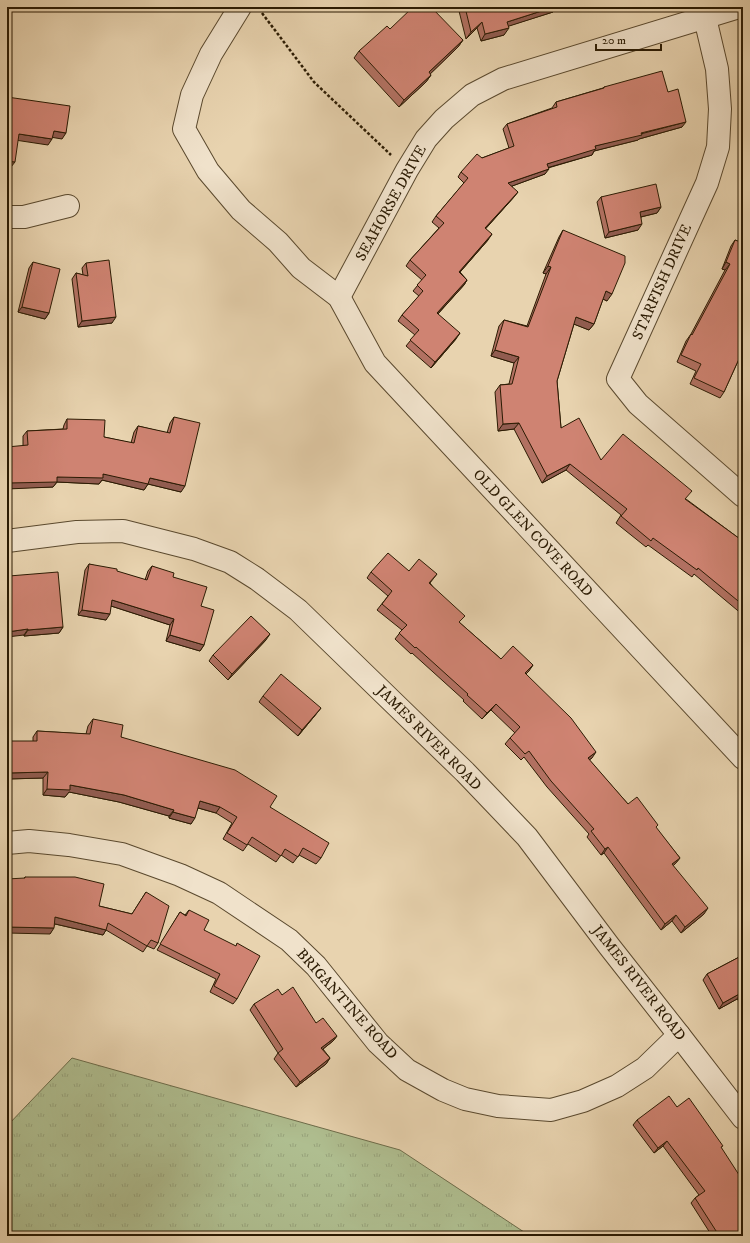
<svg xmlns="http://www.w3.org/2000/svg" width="750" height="1243" font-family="'IM FELL DW Pica',serif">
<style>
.grass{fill:url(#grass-tufts);stroke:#6d6c4a}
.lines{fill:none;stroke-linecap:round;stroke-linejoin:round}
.minor-casing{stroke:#5a492e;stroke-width:24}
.path{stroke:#2b1b03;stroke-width:2.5;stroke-dasharray:3 2;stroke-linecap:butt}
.minor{stroke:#f0e2cb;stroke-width:22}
.wall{fill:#b27162;stroke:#2b1b03}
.shaded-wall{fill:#915c50;stroke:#2b1b03}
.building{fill:#cf8372;stroke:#2b1b03}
.labels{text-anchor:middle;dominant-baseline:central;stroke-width:4;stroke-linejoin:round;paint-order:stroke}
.street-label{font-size:15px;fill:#2b1b03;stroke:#f0e2cb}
</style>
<defs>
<pattern id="grass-tufts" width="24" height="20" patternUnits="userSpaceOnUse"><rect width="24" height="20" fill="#afbe90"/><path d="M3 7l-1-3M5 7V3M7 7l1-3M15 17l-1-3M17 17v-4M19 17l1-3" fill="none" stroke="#97a37b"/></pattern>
</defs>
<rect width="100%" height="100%" fill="#e8d3af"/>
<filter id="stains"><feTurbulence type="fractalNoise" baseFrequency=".005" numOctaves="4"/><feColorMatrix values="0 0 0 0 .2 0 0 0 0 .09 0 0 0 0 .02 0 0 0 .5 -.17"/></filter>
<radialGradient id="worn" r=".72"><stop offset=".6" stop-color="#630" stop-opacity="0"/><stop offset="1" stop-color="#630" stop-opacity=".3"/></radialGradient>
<polygon class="grass" points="72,1058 400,1150 530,1236 7,1236 7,1126"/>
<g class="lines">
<g class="minor-casing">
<g id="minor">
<polyline points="240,7 211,54 192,95 184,129 208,171 241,210 278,242 301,268 339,297 375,363 743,758"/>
<polyline points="705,18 717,69 720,109 718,147 707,183 618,379 638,404 743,496"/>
<polyline points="7,217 24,217 68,206"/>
<polyline points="339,297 407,170 426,139 444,119 472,95 503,79 739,7"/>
<polyline points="7,541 77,532 123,531 194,549 230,562 257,579 298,610 465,772 527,837 609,946 679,1035 743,1118"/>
<polyline points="7,843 29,841 69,845 122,854 180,875 219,893 289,940 316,966 378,1043 407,1070 443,1090 465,1099 498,1106 551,1110 583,1101 617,1086 645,1068 679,1035"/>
</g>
</g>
<polyline class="path" points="262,13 314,82 391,155"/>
<use href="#minor" class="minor"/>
</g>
<g class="wall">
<polygon points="458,7 566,7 555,10 553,12 508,26 504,35 481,41 477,28 466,39"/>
<polygon points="390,29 463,40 458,47 430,74 431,75 426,82 399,107 354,58 359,51"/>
<polygon points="604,87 668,92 682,127 639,139 638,140 594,151 592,155 548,168 545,174 512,186 514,197 485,229 488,240 460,272 467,280 464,285 438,314 456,339 431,368 406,346 415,335 398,321 402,315 419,296 413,291 422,280 406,266 410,260 439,228 432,222 436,216 464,183 458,177 461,172 482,158 509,148 503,129 507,124 552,108 556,102 603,88"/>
<polygon points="601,197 661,207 657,213 641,217 638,230 605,238 597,202"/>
<polygon points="563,230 607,301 603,299 594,324 589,330 574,324 557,381 561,428 601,460 686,499 740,539 743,535 743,615 694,574 692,577 648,545 646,547 616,523 621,515 566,470 542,483 514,429 498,431 495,392 500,385 509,384 514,363 491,356 499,326 504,320 527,326 546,274 543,273 559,237"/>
<polygon points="735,240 742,243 743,241 743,350 724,392 720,398 690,384 696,371 677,362 686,341 691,334 725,270 722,269 731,246"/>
<polygon points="33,262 49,313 45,319 18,312 29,268"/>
<polygon points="86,263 112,323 78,327 72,279 76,273 83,275 82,268"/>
<polygon points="174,417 181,492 148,484 144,490 102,480 99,484 57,482 53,487 9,488 23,446 23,436 27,431 63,429 64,425 67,419 104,437 131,443 134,432 138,426 167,433 170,423"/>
<polygon points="89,564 145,580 148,571 152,566 173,577 201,606 204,645 200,651 166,641 170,625 111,606 106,620 78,615 85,570"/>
<polygon points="409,571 437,574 430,583 460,623 501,659 533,665 526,674 592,758 589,760 628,804 656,828 680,858 675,864 673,866 704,914 681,933 672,921 661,930 604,853 601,855 587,837 589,834 547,787 524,757 521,760 505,744 510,738 515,733 491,710 482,719 463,701 464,700 412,653 411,654 395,639 402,630 377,610 388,596 367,578 371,572"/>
<polygon points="9,576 63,627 59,633 24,636"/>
<polygon points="743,617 743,624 740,622"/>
<polygon points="266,640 228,680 209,661 213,655"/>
<polygon points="263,696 317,713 298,736 259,702"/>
<polygon points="93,719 121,737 270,807 321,858 316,864 299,855 293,863 281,855 276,862 248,844 243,851 223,839 232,823 216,813 198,808 191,824 169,818 169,816 119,802 69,792 65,797 43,795 43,778 7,779 33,741 33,737 37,731 86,734 88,726"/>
<polygon points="25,877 99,906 132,914 146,892 158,943 154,949 147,946 143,952 106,930 103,935 55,924 50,934 24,878"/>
<polygon points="189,910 204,930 237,999 233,1004 210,992 216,979 157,950 180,912 185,915"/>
<polygon points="743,955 743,1006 737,999 719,1009 703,980 707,974"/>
<polygon points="282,995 316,1023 337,1036 333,1041 323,1049 330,1058 326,1064 296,1087 274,1059 278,1053 250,1010 254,1004"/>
<polygon points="677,1107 721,1148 743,1236 712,1236 691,1203 695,1198 699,1195 663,1146 654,1153 633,1125 637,1120"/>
</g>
<g class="shaded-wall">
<polygon points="554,7 566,7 555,10 553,12 503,28 507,22"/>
<polygon points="482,22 477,28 466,39 471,32"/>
<polygon points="509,28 504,35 481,41 485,34"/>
<polygon points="463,40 458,47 424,80 429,72"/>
<polygon points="431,75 426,82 399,107 404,100"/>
<polygon points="686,122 682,127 639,139 638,140 594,151 592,155 543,169 547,164 595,146"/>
<polygon points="54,131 66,133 62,139 50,137"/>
<polygon points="19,134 52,139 48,145 15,140"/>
<polygon points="7,161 15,162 11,167 7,167"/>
<polygon points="549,169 545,174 504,189 508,183"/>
<polygon points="518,192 514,197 481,234 485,228"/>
<polygon points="661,207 657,213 636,218 640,212"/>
<polygon points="642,224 638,230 605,238 609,232"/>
<polygon points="492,234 488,240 455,278 459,272"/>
<polygon points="726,262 730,264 725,270 722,269"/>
<polygon points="548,266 551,267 546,274 543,273"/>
<polygon points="467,280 464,285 433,319 437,313"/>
<polygon points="606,291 612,294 607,301 601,298"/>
<polygon points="22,307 49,313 45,319 18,312"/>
<polygon points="116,317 112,323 78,327 82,321"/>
<polygon points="576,317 594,324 589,330 571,323"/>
<polygon points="460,333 456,339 431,368 435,362"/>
<polygon points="495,350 519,357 514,363 491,356"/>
<polygon points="519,423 514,429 498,431 503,424"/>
<polygon points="570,464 566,470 542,483 547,476"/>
<polygon points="103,474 150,478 185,486 181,492 148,484 144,490 102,480 99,484 57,482 53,487 7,489 9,483 57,477"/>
<polygon points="112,600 174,619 170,625 108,605"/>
<polygon points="82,610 110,614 106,620 78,615"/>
<polygon points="63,627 59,633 24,636 28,630"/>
<polygon points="28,629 24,635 7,637 7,632"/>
<polygon points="270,634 266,640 228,680 232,674"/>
<polygon points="170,635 204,645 200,651 166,641"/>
<polygon points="533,665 529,671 521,679 525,673"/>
<polygon points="496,704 491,710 482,719 487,713"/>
<polygon points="321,708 317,713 298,736 302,730"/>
<polygon points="596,752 592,758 583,764 588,758"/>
<polygon points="48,772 43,778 7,779 7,773"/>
<polygon points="70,785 124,795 174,810 169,816 119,802 69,792 65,797 43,795 47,789"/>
<polygon points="200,801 220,807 216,813 195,807"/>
<polygon points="173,812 195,818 191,824 169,818"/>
<polygon points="608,847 604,853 601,855 605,849"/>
<polygon points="680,858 675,864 668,870 672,864"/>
<polygon points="708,908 704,914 681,933 685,927"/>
<polygon points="676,915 672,921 661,930 665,924"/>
<polygon points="55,917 106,930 103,935 51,923"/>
<polygon points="7,927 54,928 50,934 7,933"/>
<polygon points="741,993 737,999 719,1009 723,1003"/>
<polygon points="337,1036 333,1041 318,1053 321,1048"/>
<polygon points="330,1058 326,1064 296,1087 300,1082"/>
<polygon points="667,1141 663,1146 654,1153 658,1148"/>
</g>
<g class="building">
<polygon points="413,7 431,7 463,40 429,72 431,75 404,100 359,51 387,26 390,29"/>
<polygon points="465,7 554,7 507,22 509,28 485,34 482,22 471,32"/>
<polygon points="662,71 668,92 678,89 686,122 641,133 642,135 595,146 596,149 547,164 549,169 508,183 518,192 485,228 492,234 459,272 467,280 437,313 460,333 435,362 410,340 419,330 402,315 423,291 417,285 426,275 410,260 444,223 436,216 468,178 461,172 477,154 482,158 514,146 507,124 557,107 556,102 604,88 604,87"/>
<polygon points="7,97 70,106 66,133 54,131 52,139 19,134 15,162 7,161"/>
<polygon points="656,184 661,207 640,212 642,224 609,232 601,197"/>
<polygon points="563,230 625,256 625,263 612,294 606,291 594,324 576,317 557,381 561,428 579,418 601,460 623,434 692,491 685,499 740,539 743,535 743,605 698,568 697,570 653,538 651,541 621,516 627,509 570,464 547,476 519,423 503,424 500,385 512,384 519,357 495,350 504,320 528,327 551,267 548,266"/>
<polygon points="735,240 743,243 743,350 724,392 694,378 701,364 681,355 691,334 692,335 730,264 726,262"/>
<polygon points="109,260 116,317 82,321 76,273 88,276 86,263"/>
<polygon points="33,262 60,269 49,313 22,307"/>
<polygon points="174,417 200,423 185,486 150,478 148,484 103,474 103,478 57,477 57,482 9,483 9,489 7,490 7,447 28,445 27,431 67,429 67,419 105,420 104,437 134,443 138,426 170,433"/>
<polygon points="388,553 409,571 419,559 437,574 429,583 465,616 459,622 501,659 513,646 533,665 525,673 571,718 596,752 588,758 628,804 637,797 658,825 656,827 680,858 672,864 708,908 685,927 676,915 665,924 608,847 605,849 591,831 594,829 551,781 529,751 525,754 510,738 520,727 496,704 487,713 467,695 468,694 416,647 415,648 399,633 407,625 382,604 392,591 371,572"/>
<polygon points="89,564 117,569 117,571 147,580 152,566 174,573 173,577 207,587 201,606 214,610 204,645 170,635 174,619 112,600 110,614 82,610"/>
<polygon points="58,572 63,627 28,630 28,629 7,632 7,575 9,575 9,576"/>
<polygon points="251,616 270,634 232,674 213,655"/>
<polygon points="281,674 321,708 302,730 263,696"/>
<polygon points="93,719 123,725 121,737 235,770 277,796 270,807 329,843 321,858 303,848 298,857 285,849 281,856 252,837 247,845 227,833 237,817 220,807 200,801 195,818 173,812 174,810 124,795 70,785 70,790 47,789 48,772 7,773 7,741 37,741 37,731 90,734"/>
<polygon points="25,877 75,877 104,884 99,906 132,914 146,892 169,906 158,943 151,940 147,946 108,923 106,930 55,917 54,928 7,927 7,879 25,878"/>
<polygon points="189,910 209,920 204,930 236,946 237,943 260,956 237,999 214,986 220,974 160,944 180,912 186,916"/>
<polygon points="743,955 743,996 741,993 723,1003 707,974"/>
<polygon points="293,987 316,1023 323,1018 337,1036 321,1048 330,1058 300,1082 278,1053 283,1049 254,1004 278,989 282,995"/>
<polygon points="669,1096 677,1107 689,1098 723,1146 721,1147 743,1181 743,1236 716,1236 718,1234 695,1198 705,1191 667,1141 658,1148 637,1120"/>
</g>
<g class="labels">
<g class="street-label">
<text transform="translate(391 203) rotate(-61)">SEAHORSE DRIVE</text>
<text transform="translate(662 282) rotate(-66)">STARFISH DRIVE</text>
<text transform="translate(533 533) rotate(47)">OLD GLEN COVE ROAD</text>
<text transform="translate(429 738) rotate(45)">JAMES RIVER ROAD</text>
<text transform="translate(639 983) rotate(52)">JAMES RIVER ROAD</text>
<text transform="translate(347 1004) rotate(48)">BRIGANTINE ROAD</text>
</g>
</g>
<rect width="750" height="1243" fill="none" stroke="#e8d3af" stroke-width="24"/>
<rect x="8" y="8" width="734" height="1227" fill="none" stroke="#2b1b03" stroke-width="2"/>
<rect x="12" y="12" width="726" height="1219" fill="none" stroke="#2b1b03"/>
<path d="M596 44v6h65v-6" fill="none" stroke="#2b1b03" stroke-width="2"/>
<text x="602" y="44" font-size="12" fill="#2b1b03" stroke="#f0e2cb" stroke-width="3" paint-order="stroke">20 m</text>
<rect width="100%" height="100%" filter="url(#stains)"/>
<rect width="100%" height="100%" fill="url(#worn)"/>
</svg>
